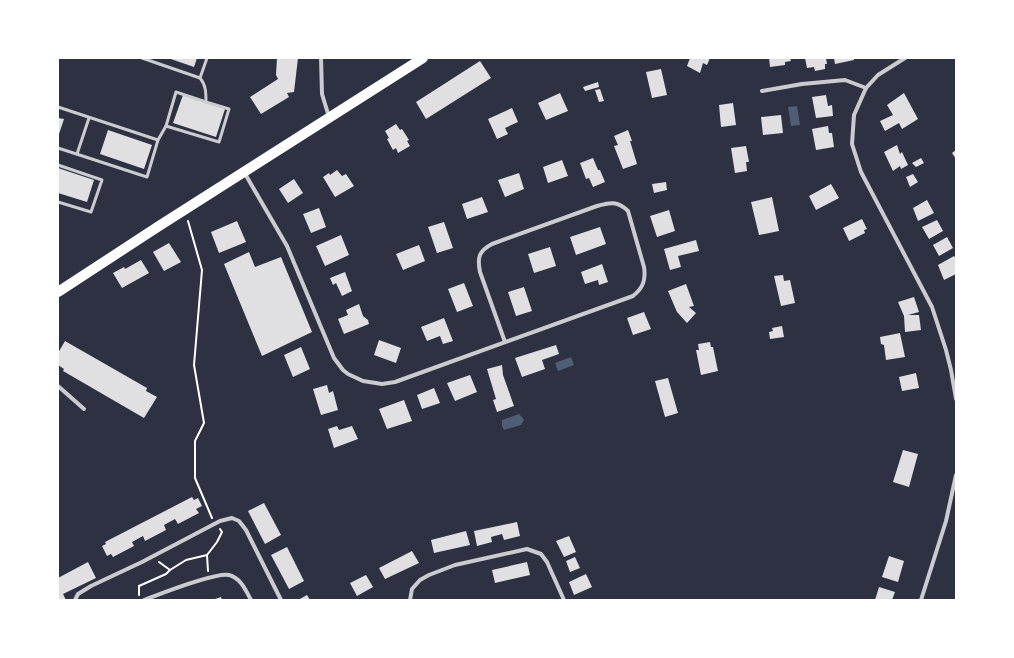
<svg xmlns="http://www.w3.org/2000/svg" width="1014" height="658" font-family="'Open Sans',sans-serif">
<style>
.water{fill:#4f5d75}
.building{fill:#e0e0e3}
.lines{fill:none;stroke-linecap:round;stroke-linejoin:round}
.path{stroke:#fff;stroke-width:2}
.service{stroke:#caccd0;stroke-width:3}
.minor{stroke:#caccd0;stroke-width:4}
.primary{stroke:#fff;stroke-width:10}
</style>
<rect width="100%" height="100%" fill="#2d3142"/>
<g class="water">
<polygon points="797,106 800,125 791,126 788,107"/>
<polygon points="571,357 574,365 558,371 555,363"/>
<polygon points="519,414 522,417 524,420 521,425 504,430 502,426 502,420"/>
</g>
<g class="building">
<polygon points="168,58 197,58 194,67"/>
<polygon points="277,58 298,58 294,92 287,93 289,97 261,114 250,97 278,79 276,75"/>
<polygon points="690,58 710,58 707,65 703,63 700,73 687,66"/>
<polygon points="769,58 790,58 791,61 785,62 785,65 770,67"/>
<polygon points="805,58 826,58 827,64 825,64 825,69 815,71 814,67 807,68"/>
<polygon points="834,58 854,58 854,60 835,64"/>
<polygon points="480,61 491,78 426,119 416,102"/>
<polygon points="661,69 667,95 652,98 646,72"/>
<polygon points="598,82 599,87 585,91 583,87"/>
<polygon points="600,89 604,101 599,102 595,90"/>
<polygon points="560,93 568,111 546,120 538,103"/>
<polygon points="904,93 918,119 902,129 899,123 885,131 880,121 893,115 887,105"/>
<polygon points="183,95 225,109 216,137 173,123"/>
<polygon points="826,95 828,106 832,105 833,116 816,118 812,97"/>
<polygon points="733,103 736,125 721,127 719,105"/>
<polygon points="512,108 518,122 505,128 508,134 497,139 488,119"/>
<polygon points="781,115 783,133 763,135 761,117"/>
<polygon points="58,118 64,119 58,137"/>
<polygon points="396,124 400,130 402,129 409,140 407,141 410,146 398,153 396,148 393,150 387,139 389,138 385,131"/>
<polygon points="828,126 829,133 832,133 834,147 816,150 812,129"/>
<polygon points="108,130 152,145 144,169 100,154"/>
<polygon points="628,130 632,141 630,141 637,164 623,169 614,146 618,145 614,136"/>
<polygon points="897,145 900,154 902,152 908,165 901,169 900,166 893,171 884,152"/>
<polygon points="746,146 749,162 746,162 747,171 735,173 731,148"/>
<polygon points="956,150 956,159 952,153"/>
<polygon points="593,158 598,170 600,170 605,182 593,187 589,178 586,179 580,163"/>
<polygon points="921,158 924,163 916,167 912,163"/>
<polygon points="562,160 568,176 548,183 543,167"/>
<polygon points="58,168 94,180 87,202 58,193"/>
<polygon points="337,170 342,176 346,174 354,186 335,197 323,177 329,173 330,175"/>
<polygon points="519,173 524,189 505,197 498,180"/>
<polygon points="913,174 918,182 910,187 906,177"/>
<polygon points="294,179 303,193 288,203 279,189"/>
<polygon points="666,182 667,190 654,193 652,184"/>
<polygon points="831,184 839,198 816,210 809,196"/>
<polygon points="482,197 488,212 467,219 462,204"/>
<polygon points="772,197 779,231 759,235 751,202"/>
<polygon points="927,200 934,213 918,221 913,208"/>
<polygon points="319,208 326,227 311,233 303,214"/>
<polygon points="669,210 675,231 657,237 650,216"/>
<polygon points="862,219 867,229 864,230 865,233 849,241 843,228"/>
<polygon points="937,220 943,231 929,239 922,227"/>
<polygon points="237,221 246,242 219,253 211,232"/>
<polygon points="444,222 453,248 437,253 428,227"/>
<polygon points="600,227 606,244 576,255 570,237"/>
<polygon points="341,235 349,255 325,266 316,246"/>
<polygon points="947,237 953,248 939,256 933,245"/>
<polygon points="696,240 699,251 678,256 681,267 670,270 664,249"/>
<polygon points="169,243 181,262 164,271 153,252"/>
<polygon points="419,245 425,261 403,270 396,254"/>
<polygon points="550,247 556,266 534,273 528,254"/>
<polygon points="249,252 255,267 281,257 312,332 262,356 224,264"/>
<polygon points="954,256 956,259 956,274 944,280 938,265"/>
<polygon points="141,260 149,273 122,288 113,273 124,267 125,269"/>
<polygon points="602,264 608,282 599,285 598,280 585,284 581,272"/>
<polygon points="345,272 352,291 342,296 336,283 333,285 330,278"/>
<polygon points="783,275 784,281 790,280 795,303 781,306 774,276"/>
<polygon points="464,283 473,306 457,312 448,289"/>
<polygon points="686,284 694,306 689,307 696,313 687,323 677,312 668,291"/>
<polygon points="524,287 532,311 516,316 508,292"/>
<polygon points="914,297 919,312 908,315 919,315 921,330 905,332 904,316 898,302"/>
<polygon points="359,304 363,316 368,320 369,324 344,334 338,319 348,315 346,310"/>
<polygon points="644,312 651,329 633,335 627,318"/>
<polygon points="444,318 453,341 443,344 440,336 427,341 421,327"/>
<polygon points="782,326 784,337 770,339 769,332 773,331 772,328"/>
<polygon points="900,333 905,357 886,360 884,345 881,344 880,337"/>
<polygon points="379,340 401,348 396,363 374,355"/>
<polygon points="65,341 147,388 146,391 157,397 144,418 63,371 64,369 58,365 58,353"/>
<polygon points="710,342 711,347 713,347 718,371 701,375 696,350 699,350 698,344"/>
<polygon points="556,345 559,354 542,360 545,369 522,377 515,358"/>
<polygon points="301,347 310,369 293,377 284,355"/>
<polygon points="502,365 503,375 514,406 497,412 493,400 496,399 487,369"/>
<polygon points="916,373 919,388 902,391 899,377"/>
<polygon points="470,375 477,392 455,401 447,383"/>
<polygon points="668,378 678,413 665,417 655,381"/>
<polygon points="327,385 329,393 333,391 338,410 321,415 313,389"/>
<polygon points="434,388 440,403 422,409 417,395"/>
<polygon points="404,400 412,421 387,429 379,409"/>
<polygon points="337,426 339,430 352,426 358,439 334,448 328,429"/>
<polygon points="903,450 918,454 909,487 893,482"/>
<polygon points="192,497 194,500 198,498 202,506 196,509 199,513 178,524 175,519 164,525 166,530 145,541 143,536 132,542 134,546 113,557 111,554 107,556 102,546 106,544 105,542"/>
<polygon points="264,503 281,535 265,544 248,511"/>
<polygon points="517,522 520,536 504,540 502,534 491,537 492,542 477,546 474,531"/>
<polygon points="466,531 470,545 434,553 431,540"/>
<polygon points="569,536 576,552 564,557 556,541"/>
<polygon points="287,547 304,581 289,589 271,555"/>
<polygon points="412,551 419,563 385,579 379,568"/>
<polygon points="889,556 904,561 898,582 882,577"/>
<polygon points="575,557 580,568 570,572 566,561"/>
<polygon points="88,562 96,578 63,594 66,600 58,600 58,578"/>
<polygon points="527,562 530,575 495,583 492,570"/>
<polygon points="586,574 592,587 574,595 569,582"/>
<polygon points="366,575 373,587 357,596 350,583"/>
<polygon points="879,587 895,592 892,600 875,600"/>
<polygon points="307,595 310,600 298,600"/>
<polygon points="221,597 222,600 212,600"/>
</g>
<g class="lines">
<g class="path">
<polyline points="188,221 202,270 194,365 204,423 195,441 195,478 212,518"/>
<polyline points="207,555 208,571"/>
<polyline points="170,570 186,560 207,555 217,542 222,532 220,529"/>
<polyline points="139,595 139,586 166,574 170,570 159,562"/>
</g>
<g class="service">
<polyline points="142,58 200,78"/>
<polyline points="58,107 158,140"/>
<path d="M166,126L219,142L229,109L206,102C206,93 206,85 200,78L207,58"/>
<polyline points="58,148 147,177 158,140 166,126 176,92 206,102"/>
<polyline points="77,154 89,118"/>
<polyline points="58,165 102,180 91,212 58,202"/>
</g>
<g class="minor">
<polyline points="321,58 322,94 329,117"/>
<polyline points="905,58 878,75 866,88 854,115 852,144 861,172 932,307 946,350 951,370 956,399"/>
<polyline points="762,91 802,84 845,80 866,88"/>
<path d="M244,172L287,246L334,358L343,370L348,374L363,381L382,384L395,382L633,296C643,288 646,280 644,267L628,211C618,201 610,202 597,206L492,244C479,251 477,257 480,272L505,342"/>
<polyline points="58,386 84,409"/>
<polyline points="75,600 78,594 91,586 142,562 220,521 232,518 239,521 246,530 281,600"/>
<path d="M144,600C160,594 215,572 229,575C241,578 246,591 251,600"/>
<polyline points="410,600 412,589 420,580 429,575 455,565 527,549 541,554 547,562 564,600"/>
<polyline points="921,600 946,521 956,475"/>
</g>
<polyline class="primary" points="58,292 159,226 423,58"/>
</g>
<rect width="1014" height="658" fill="none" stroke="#ffffff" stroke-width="118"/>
</svg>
